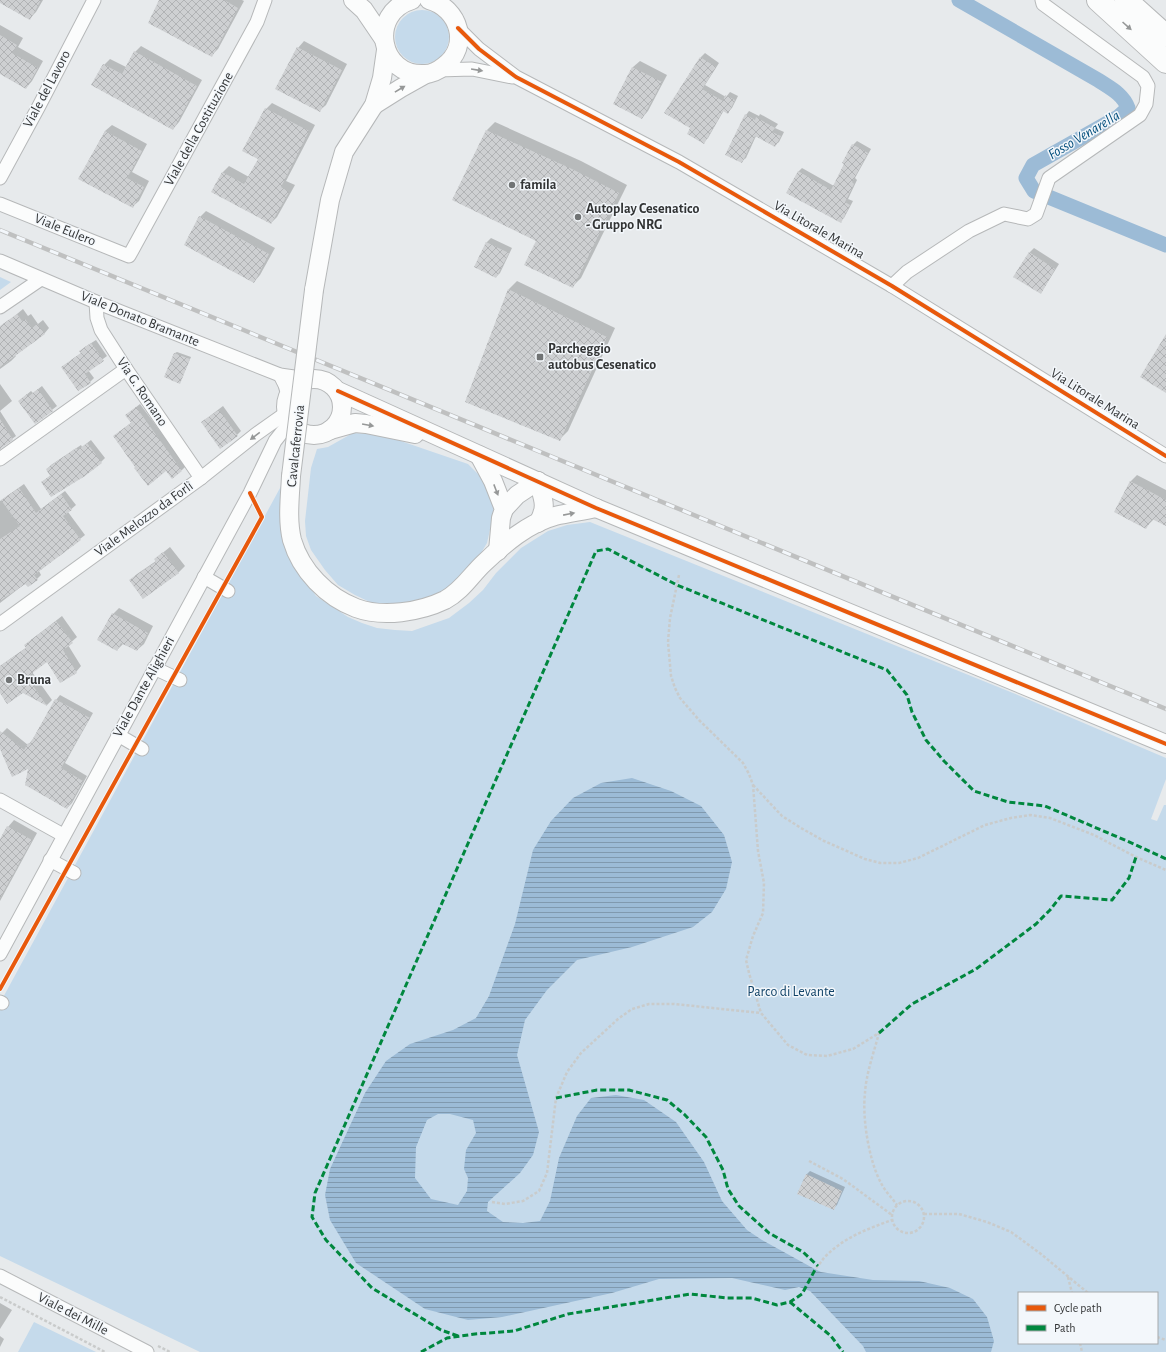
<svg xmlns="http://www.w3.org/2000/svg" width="1166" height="1352" font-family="'Alegreya Sans',sans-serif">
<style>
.green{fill:#c5daeb;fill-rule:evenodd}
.water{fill:url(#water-rules);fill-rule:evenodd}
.shadow{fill:#0003}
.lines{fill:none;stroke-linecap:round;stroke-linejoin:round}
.canal{stroke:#9cbbd6;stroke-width:15}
.building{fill:url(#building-cross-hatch)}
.street-casing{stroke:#b6b8b9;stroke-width:15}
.secondary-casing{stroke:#b6b8b9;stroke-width:20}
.highway-casing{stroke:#b6b8b9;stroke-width:24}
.path{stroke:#c9cbcb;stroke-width:2.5;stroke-dasharray:3 2;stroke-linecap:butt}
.street{stroke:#fbfcfc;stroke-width:13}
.secondary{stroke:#fbfcfc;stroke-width:18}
.highway{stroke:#fbfcfc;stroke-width:22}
.rail-casing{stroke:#bfc0c0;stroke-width:4.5}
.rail{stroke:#f3f7fb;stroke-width:3;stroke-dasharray:9;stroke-linecap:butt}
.secondary-bridge-casing{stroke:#b6b8b9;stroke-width:20;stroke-linecap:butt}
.secondary-bridge{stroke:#fbfcfc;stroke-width:18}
.quiet{stroke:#00873e;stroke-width:3;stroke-dasharray:6 3;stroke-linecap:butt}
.cycleway-casing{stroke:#f3f7fb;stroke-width:6}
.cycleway{stroke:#e8590c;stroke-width:4}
.oneway{fill:#969898}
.poi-dot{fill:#717475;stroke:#f3f7fb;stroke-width:1.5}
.labels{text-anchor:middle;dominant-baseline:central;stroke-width:3;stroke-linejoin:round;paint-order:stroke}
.street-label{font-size:14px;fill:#323435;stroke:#f3f7fb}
.poi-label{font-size:14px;font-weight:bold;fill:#323435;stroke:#f3f7fb;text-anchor:start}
.park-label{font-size:14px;fill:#114368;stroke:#f3f7fb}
.water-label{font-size:15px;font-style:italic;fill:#014d7c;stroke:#f3f7fb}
</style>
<defs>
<pattern id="water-rules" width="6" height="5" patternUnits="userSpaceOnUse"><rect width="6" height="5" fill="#9cbbd6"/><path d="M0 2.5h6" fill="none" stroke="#8099ae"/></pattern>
<pattern id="building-cross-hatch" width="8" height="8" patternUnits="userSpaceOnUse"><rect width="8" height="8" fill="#ced0d2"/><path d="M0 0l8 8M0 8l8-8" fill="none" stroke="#b1b3b5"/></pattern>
</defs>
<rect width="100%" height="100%" fill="#e7eaec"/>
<g class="green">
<circle cx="422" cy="37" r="27"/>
<polygon points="0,277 11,282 0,290"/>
<polygon points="353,433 373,434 392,438 468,464 483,479 494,507 493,516 487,543 475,563 450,589 408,607 374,604 355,595 338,585 325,570 311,550 306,536 305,521 311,468 317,449 328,447"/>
<path d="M286,477L291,555L316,596L348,617L362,623L377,628L395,630L412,631L449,618L469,603L483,590L496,573L521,548L548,531L567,525L590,522L1013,693L1166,758V779L1151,819L1157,821L1164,805H1166V1352H200L0,1256V1003ZM1019,1293H1157V1343H1019Z"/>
<polygon points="34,1322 96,1352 18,1352"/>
</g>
<path class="water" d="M632,778L671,791L701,806L724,835L732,862L726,889L712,912L693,927L632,947L577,960L547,990L525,1020L517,1055L539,1132L533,1155L520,1173L488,1202L487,1211L503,1222L523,1223L540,1221L550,1201L559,1158L577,1116L591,1098L616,1095L644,1100L676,1122L704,1162L722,1201L747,1230L762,1240L811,1267L821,1272L873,1280L919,1281L950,1288L973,1299L987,1317L994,1341L991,1352H866L863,1346L810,1291L799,1287L785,1290L732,1278L659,1279L612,1293L502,1317L468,1320L425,1309L356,1263L330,1220L325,1195L330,1169L365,1093L386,1061L410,1044L453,1030L476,1018L489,996L515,924L533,850L551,821L573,798L601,783ZM438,1114H450L473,1120L476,1133L466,1150L464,1169L468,1178L467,1191L458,1205L431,1199L415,1178L416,1147L427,1120Z"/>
<g class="shadow">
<polygon points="0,0 43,0 36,12 30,18 0,2"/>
<polygon points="160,0 242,0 244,1 218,49 212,55"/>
<polygon points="0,25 23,38 18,47 43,61 32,81 26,88 0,73"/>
<polygon points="304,41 347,64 326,105 319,111 298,48"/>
<polygon points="141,46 202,80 179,122 173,129 104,65 110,59 126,67 135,52"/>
<polygon points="705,53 719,63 705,85 726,97 730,92 738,96 732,108 728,112 724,110 708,138 704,142 692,128 665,113 701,57"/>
<polygon points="640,61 667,75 648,111 642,118 615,104 633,67"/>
<polygon points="272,103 315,125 286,181 295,185 277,217 271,223 213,191 223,172 229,166 249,177 260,158 266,109"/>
<polygon points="749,111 759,116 760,114 778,124 775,128 784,132 779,142 775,145 756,136 746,158 742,161 746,115"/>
<polygon points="495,122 581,161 627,185 581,278 572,287 538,240 487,130"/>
<polygon points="112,125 147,144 132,172 149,181 139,201 132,207 80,178 105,131"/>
<polygon points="857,141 871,149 855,178 857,180 848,199 853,201 844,218 840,221 798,172 802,168 834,186 853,145"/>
<polygon points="206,211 275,248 260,275 254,282 200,217"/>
<polygon points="491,238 512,248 500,273 496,277 475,267 487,242"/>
<polygon points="1034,248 1059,264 1044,288 1040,292 1015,276 1030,252"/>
<polygon points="517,281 615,328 568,431 560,439 466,401 509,289"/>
<polygon points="23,309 28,316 31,314 38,324 43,320 49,328 44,334 15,355 16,356 11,361 0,369 0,328"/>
<polygon points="96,340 107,356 88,370 94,378 90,382 63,367 81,353 85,347"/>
<polygon points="177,352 191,357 180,382 175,353"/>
<polygon points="0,384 12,401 0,411 16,436 0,448"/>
<polygon points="42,386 57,406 35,423 19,401 31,391 33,393"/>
<polygon points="140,404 186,466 182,470 166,470 118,433 132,422 131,411"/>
<polygon points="223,406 241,431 237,435 202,422"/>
<polygon points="91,440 105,458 101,462 84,475 42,482 51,475 47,469 51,465 81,445 82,447"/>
<polygon points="1137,475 1166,490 1166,524 1154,519 1146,527 1130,482"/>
<polygon points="24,484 41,509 65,491 76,505 68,512 85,535 39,571 41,575 37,579 26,583 0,603 0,501"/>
<polygon points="170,547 185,566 179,572 143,598 130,580 137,574 156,561 155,559"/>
<polygon points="119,608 153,626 144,644 137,650 123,644 117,650 113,614"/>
<polygon points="62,616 77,637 68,645 81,666 76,672 48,660 32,672 52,700 47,705 23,692 0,692 0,666 27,647 25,645 31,640"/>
<polygon points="60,695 93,713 65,763 87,776 72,803 67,808 30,768 0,747 0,735 7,728 28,745 33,739 56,700"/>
<polygon points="14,820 37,833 0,901 0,841 8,827"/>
<polygon points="810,1171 845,1187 837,1205 834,1208 806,1175"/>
<polygon points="0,1303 12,1310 0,1329"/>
<polygon points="0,1336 4,1339 0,1347"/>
</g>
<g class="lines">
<path class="canal" d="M959,0L1098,80C1110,88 1123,94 1128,108L1118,117L1033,165L1026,178L1034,191L1166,245"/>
</g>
<g class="building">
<polygon points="0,0 41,0 30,20 0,3"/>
<polygon points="159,0 224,0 238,8 212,57 148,23"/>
<polygon points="0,35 17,45 12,53 38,68 26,89 0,74"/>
<polygon points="297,47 342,70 320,112 275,89"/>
<polygon points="134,51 197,86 173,130 91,85 103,64 122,74"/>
<polygon points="700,57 716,67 702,89 723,101 725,95 735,100 728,114 723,111 704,144 687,134 690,128 664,113"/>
<polygon points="632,67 662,82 642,119 613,104"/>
<polygon points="265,108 309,131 281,187 289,192 271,224 211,192 222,172 244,184 258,159 242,151"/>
<polygon points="745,114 755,120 756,117 775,128 772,132 781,136 775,147 755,136 742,163 725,155"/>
<polygon points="486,130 572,169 619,193 573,288 524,265 536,241 452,200"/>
<polygon points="105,131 142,151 127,178 144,187 133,208 78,179"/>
<polygon points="852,144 868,153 852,182 854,184 845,202 850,205 841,223 786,193 798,171 831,190 844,164 842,163"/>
<polygon points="199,216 269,254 254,283 184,245"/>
<polygon points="486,242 509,253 496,278 474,267"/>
<polygon points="1029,252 1055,269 1041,294 1013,277"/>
<polygon points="508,289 607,337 560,441 465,402"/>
<polygon points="17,314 22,321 25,319 32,328 37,324 45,334 0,367 0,326"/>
<polygon points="1166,334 1166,393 1140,377"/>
<polygon points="91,343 104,361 85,374 91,383 78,391 61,367 81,353 79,351"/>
<polygon points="174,353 190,359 180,384 164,377"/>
<polygon points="38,389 53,411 35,424 18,401 27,394 29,396"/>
<polygon points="136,407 182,471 172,479 166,471 148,486 134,468 135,467 113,436 131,423 125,415"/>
<polygon points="219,410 238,436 220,449 201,422"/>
<polygon points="0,419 13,440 0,449"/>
<polygon points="87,443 102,463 85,476 51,497 41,482 50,476 46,469 76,448 78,450"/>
<polygon points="1130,481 1166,500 1166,526 1152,519 1146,529 1114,512"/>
<polygon points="19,488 36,513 61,494 72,510 63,516 81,540 34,575 38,580 28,587 25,584 0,601 0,539 20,526 1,500"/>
<polygon points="163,552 179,573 143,599 129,580 156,562 154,559"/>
<polygon points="112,613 148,633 137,651 121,643 117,651 97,640"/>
<polygon points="56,621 73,643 63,650 77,673 60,683 47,662 27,677 47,706 23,693 7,704 0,693 0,666 26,648 24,645"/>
<polygon points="55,699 90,718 61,768 83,781 67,809 25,785 28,769 12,777 0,749 0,731 24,750 28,743 30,744"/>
<polygon points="7,826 32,840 0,898 0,839"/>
<polygon points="806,1174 842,1191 834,1210 797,1194"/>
</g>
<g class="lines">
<g class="street-casing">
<g id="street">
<polyline points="458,28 479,49 516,77 679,162 892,286 1166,456"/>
<polyline points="438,70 472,69 512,77"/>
<polyline points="0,178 39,106 94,0"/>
<polyline points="0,204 129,256 257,22 265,0"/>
<polyline points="0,261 96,302 280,375 308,379"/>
<polyline points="892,286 907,272 969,231 1004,214 1028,219 1036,214 1049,178 1140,115 1146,104 1148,86 1143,77 1043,4 1042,0"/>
<polyline points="96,302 97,318 101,330 126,369 201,478"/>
<polyline points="0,307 41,279"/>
<polyline points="280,375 285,385 288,395"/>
<polyline points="0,459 126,369"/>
<polyline points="204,577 228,591"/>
<polyline points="0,624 201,478 255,435 286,413"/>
<polyline points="154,668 180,680"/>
<polyline points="118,735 142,749"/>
<polyline points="0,800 63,835"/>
<polyline points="50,860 74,873"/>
<polyline points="0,954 250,493 275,441 290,422"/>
<polyline points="0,1002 2,1003"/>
<polyline points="0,1276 147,1352"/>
</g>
</g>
<g class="secondary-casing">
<g id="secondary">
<polyline points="353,0 364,10 383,38"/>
<path d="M412,0C368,13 379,77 425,74C432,74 439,70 444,66C471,46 459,8 429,0"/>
<polyline points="374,105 401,88 426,74"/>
<polyline points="314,290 330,200 344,152 374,105 382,78 386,50"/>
<circle cx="314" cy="407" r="28"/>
<polyline points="338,391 596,508 1166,744"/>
<polyline points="330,430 355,423 366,424 415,434"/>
<polyline points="479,455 493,481 504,509 501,518 498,551"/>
<path d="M291,476C290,497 287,520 292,540C301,571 327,597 356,608C383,618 420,612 445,600C462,591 471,575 484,563C504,544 528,523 555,516C568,513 582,511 596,508"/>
<polyline points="504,509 517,495 538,481"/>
<path d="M538,523C548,506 543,499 538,481"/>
</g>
</g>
<g class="highway-casing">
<g id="highway">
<polyline points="1098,0 1166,62"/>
<polyline points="1126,0 1166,36"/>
</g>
</g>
<g class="path">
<path d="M679,575L670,618L668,642L671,676L675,688L680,698L699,720L743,763L749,774L753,785L758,851L764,883L763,913L753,936L746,960L749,973L761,1013L788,1045L807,1055L827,1056L853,1049L879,1033C874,1052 866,1074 865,1093C862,1118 869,1161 881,1183C885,1191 892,1198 897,1205"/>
<polyline points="753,785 782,816 801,828 824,841 865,859 880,863 899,863 918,858 985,825 1011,818 1030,815 1050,818 1094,835 1136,857 1166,870"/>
<polyline points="809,1161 843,1179 892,1215"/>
<circle cx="908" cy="1217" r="16"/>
<polyline points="492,1202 505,1204 523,1201 539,1191 547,1173 556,1098 567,1072 581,1053 618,1019 632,1009 649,1004 674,1004 761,1013"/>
<polyline points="924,1214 959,1214 987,1222 1011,1232 1041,1254 1088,1293"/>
<path d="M816,1268C820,1264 823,1258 828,1254C845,1237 870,1228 892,1220"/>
<polyline points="1068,1277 1072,1293"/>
<polyline points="0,1297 105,1352"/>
<polyline points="1157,1337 1166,1340"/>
<polyline points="1080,1343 1082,1352"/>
<polyline points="158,1346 170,1352"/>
</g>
<use href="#street" class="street"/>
<use href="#secondary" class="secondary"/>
<use href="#highway" class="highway"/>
<g class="rail-casing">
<polyline id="rail" points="0,230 1166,709"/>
</g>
<use href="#rail" class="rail"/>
<g class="secondary-bridge-casing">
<polyline id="secondary-bridge" points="291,476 314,290"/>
</g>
<use href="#secondary-bridge" class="secondary-bridge"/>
<g class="quiet">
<polyline points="879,1033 912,1004 976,969 1036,924 1050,910 1061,896 1112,900 1129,878 1136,857"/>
<polyline points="556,1098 597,1090 629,1090 667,1100 684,1114 706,1137 723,1170 728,1189 739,1206 769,1233 803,1252 818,1266"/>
<polyline points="790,1302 831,1336 843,1352"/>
<polyline points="458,1336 441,1330 372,1288 326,1240 312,1217 315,1193 596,551 608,549 677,585 887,670 907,695 912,712 926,740 944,761 974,791 1008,802 1045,806 1134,844 1166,859"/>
<polyline points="421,1352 447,1338 475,1334 514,1331 568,1314 690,1294 727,1298 752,1298 777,1305 790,1302 802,1294 816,1268"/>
</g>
<g class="cycleway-casing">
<g id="cycleway">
<polyline points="458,28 479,49 516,77 679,162 892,286 1166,456"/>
<polyline points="338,391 596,508 1166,744"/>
<polyline points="0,989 262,517 250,493"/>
</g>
</g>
<use href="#cycleway" class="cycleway"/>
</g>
<defs><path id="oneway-solid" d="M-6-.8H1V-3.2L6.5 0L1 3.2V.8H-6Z"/></defs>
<g class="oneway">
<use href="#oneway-solid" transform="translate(1127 26) rotate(42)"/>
<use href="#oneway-solid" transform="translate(477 70) rotate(9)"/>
<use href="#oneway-solid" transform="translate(400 89) rotate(-31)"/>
<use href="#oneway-solid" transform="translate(368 425) rotate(10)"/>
<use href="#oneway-solid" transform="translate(255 436) rotate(143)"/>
<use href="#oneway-solid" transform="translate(496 490) rotate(69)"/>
<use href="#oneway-solid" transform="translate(569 514) rotate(-11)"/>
</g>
<g class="poi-dot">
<circle cx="512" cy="185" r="4"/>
<circle cx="578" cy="217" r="4"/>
<rect x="536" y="353" width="8" height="8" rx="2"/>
<circle cx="9" cy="680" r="4"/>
</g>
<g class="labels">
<g class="street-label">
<text transform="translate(47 89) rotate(-62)">Viale del Lavoro</text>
<text transform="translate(199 129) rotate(-61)">Viale della Costituzione</text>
<text transform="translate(65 230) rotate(22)">Viale Eulero</text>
<text transform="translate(819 230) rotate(30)">Via Litorale Marina</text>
<text transform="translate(140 319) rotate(22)">Viale Donato Bramante</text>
<text transform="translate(142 392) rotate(56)">Via G. Romano</text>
<text transform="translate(1095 399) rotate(32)">Via Litorale Marina</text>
<text transform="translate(296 446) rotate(-84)">Cavalcaferrovia</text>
<text transform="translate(144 519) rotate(-36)">Viale Melozzo da Forlì</text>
<text transform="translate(144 687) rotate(-61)">Viale Dante Alighieri</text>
<text transform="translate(73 1314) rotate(27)">Viale dei Mille</text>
</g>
<g class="poi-label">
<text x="520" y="185">famila</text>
<text x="586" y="209">Autoplay Cesenatico<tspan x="586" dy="16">- Gruppo NRG</tspan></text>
<text x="548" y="349">Parcheggio<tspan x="548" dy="16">autobus Cesenatico</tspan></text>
<text x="17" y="680">Bruna</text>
</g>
<g class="park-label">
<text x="791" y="992">Parco di Levante</text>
</g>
<g class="water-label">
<text transform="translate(1084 135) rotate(-31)">Fosso Venarella</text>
</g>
</g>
<rect x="1018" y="1292" width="140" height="52" fill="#f3f7fb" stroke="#a6a9ac"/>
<rect x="1026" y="1305" width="20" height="6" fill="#e8590c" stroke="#a6a9ac"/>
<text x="1054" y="1312" font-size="12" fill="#323435">Cycle path</text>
<rect x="1026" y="1325" width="20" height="6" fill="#00873e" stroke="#a6a9ac"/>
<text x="1054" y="1332" font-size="12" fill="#323435">Path</text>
</svg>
